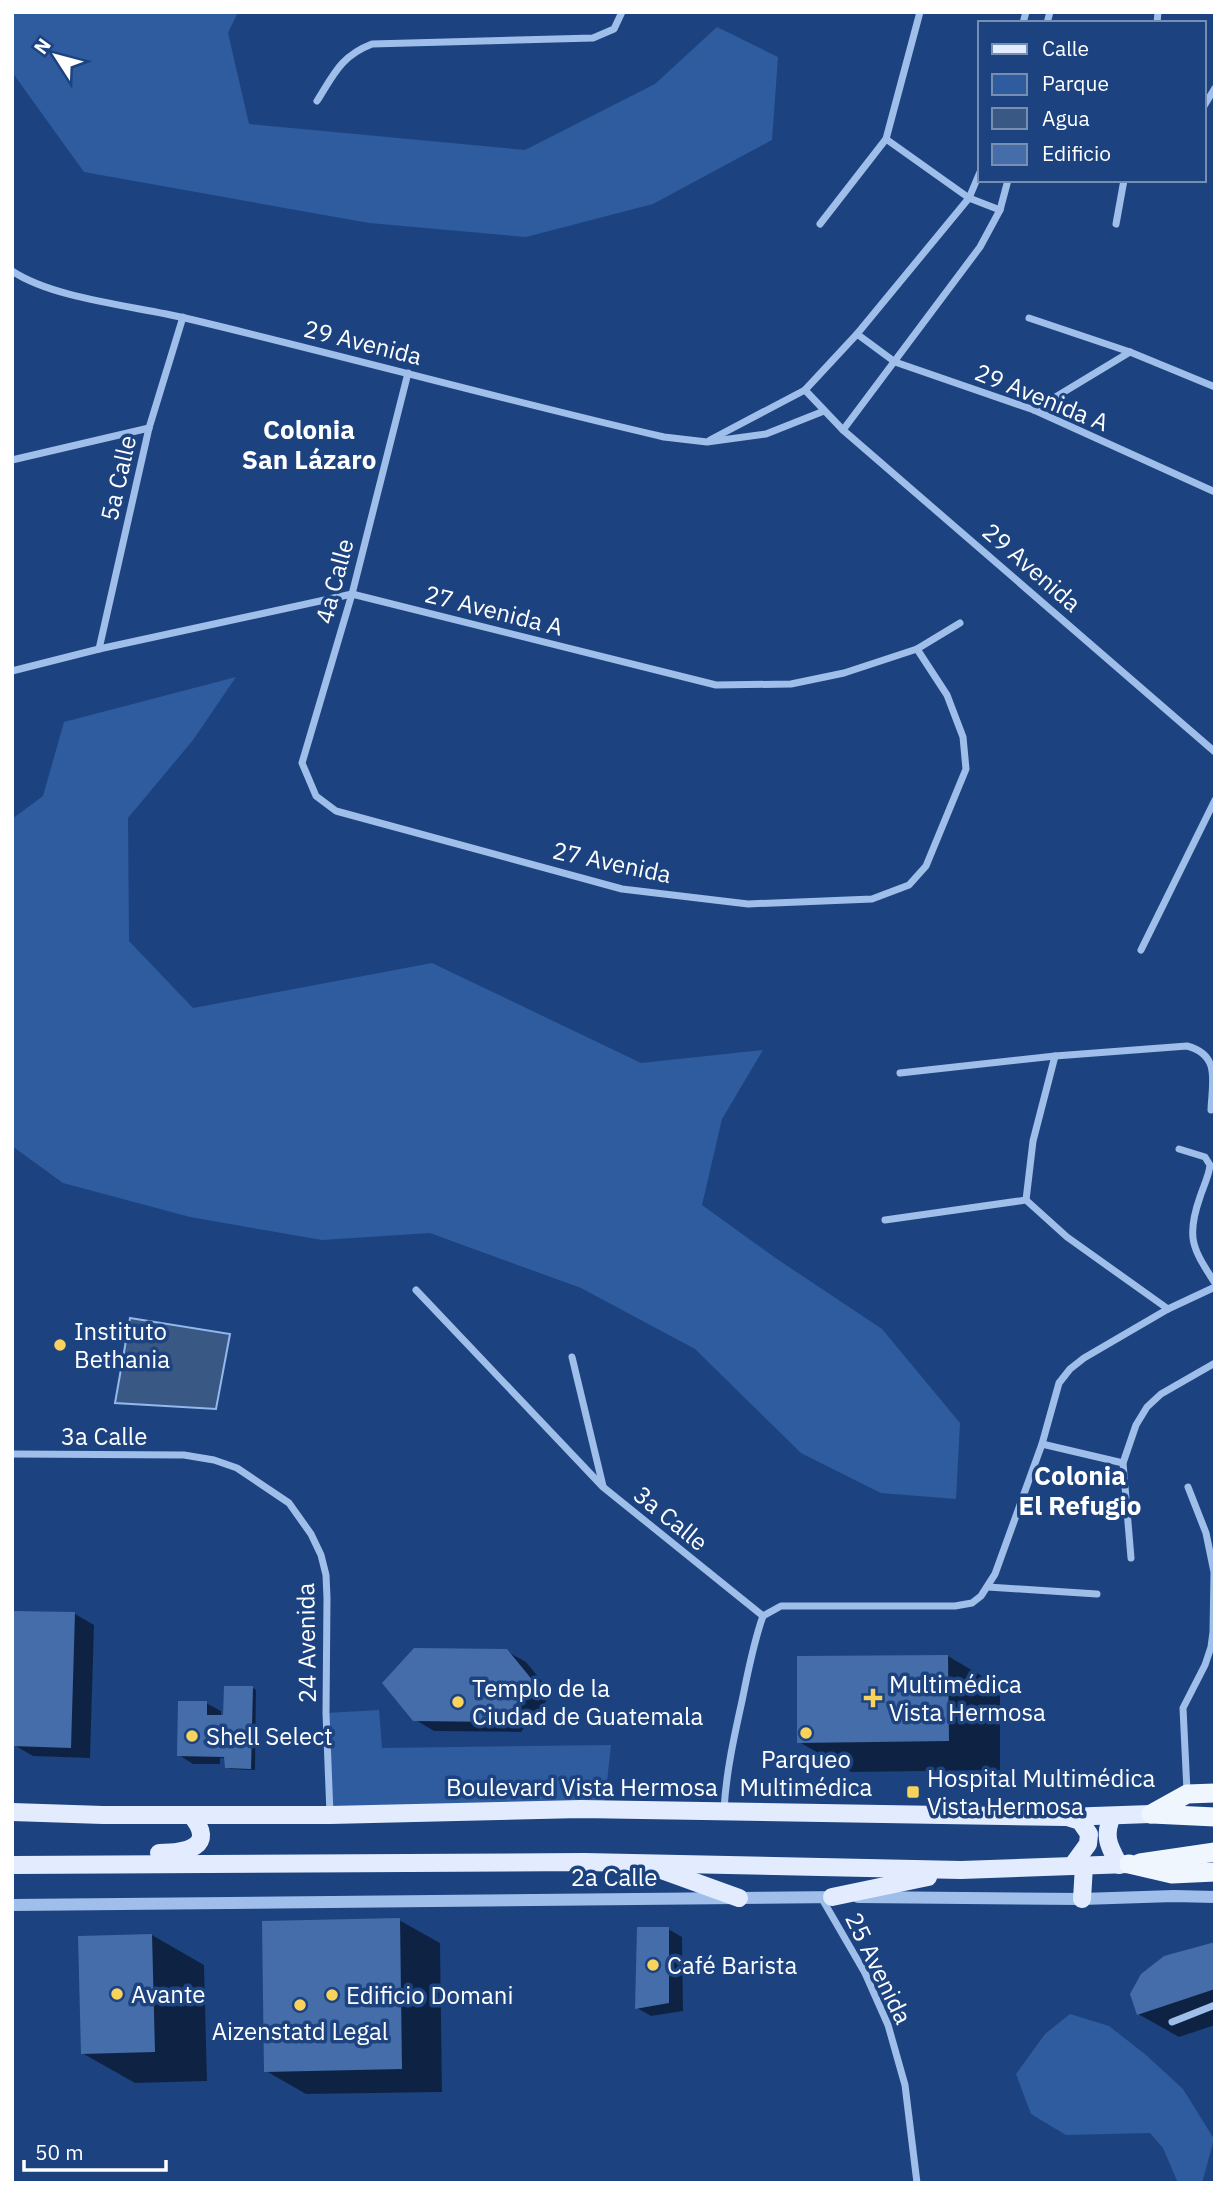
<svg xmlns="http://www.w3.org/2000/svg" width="1227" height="2195" font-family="'IBM Plex Sans',sans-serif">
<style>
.green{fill:#2e5c9f}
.water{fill:#3a5884;stroke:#92b8ec;stroke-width:2}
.shadow{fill:#0007}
.building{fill:#446daa}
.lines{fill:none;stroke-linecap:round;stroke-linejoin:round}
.minor{stroke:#9fbee9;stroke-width:7}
.tertiary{stroke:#9fbee9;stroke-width:12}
.primary{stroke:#e2ecfe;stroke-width:18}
.trunk{stroke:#f0f6fe;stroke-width:19}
.poi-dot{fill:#fad35c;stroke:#1c4380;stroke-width:2.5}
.labels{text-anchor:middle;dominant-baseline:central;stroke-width:7;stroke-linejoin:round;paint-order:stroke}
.street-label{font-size:24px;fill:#fff;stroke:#1c4380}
.poi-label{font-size:24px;fill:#fff;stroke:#1c4380;text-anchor:start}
.neighbourhood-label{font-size:26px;font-weight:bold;fill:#fff;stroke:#1c4380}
</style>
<rect width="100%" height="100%" fill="#1c4380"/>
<g class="green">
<polygon points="12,12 238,12 228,33 249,124 525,150 655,84 717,27 778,57 772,140 653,204 526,237 369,223 84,172 12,72"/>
<polygon points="236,677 193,740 128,818 129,941 193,1008 432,963 641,1063 763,1050 722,1119 702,1205 774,1257 882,1329 960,1423 956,1499 881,1493 801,1453 695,1349 581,1288 430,1233 322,1240 190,1217 63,1183 12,1146 12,819 43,796 64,722"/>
<polygon points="379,1710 382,1748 611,1745 604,1809 330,1815 326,1713"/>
<polygon points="1070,2014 1109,2026 1146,2055 1183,2089 1214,2139 1202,2183 1178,2183 1163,2148 1150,2133 1066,2135 1031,2114 1016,2074 1045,2034"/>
</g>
<polygon class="water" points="130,1318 230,1334 216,1409 115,1403"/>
<g class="shadow">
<polygon points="12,1613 75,1614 94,1625 90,1758 33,1756 14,1745 16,1684 12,1684"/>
<polygon points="506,1651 526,1662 552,1694 521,1732 434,1731 414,1719"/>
<polygon points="948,1656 1000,1687 1000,1770 851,1772 799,1742 798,1658"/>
<polygon points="252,1687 256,1690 255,1770 230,1769 226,1767 226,1758 220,1758 220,1764 193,1764 179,1755 206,1703 221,1711 221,1717 225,1716"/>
<polygon points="399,1920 440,1943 442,2092 306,2094 266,2071"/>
<polygon points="668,1929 682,1937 683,2011 651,2016 637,2008"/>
<polygon points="152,1935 204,1965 207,2081 135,2083 82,2053"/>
<polygon points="1215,1944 1215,2025 1179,2037 1138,2014"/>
</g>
<g class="building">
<polygon points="12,1611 75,1612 71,1748 12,1746 14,1674 12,1674"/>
<polygon points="414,1648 507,1649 534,1682 501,1722 413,1721 382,1683"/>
<polygon points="948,1655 949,1741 797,1743 797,1656"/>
<polygon points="224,1686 253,1686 251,1769 225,1768 224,1757 177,1756 178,1701 207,1701 207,1715 223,1715"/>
<polygon points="400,1918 402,2069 264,2072 262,1921"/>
<polygon points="637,1927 669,1927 669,2003 635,2009"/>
<polygon points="152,1934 155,2052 81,2054 78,1936"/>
<polygon points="1215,1942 1215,1989 1137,2015 1130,1994 1141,1974 1164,1956"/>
</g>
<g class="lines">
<g class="minor">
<polyline points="1023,23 1026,12"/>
<polyline points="1047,23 1050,12"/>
<polyline points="1157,23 1158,12"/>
<path d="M317,101C334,74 341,56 372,44L593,38L614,29L622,12"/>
<polyline points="1204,106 1215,88"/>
<polyline points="886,139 969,198 1000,210"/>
<polyline points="820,224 886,139 920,12"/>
<polyline points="1116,224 1124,180"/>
<path d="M12,271C54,299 135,306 185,318C345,356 504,400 664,437L707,442L766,434L824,411"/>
<polyline points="1029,318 1130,352 1215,387"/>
<polyline points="857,334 895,362 1034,410 1215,492"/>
<polyline points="408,373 352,594 302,763 316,796 336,811 622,889 748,904 872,899 909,885 926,866 966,769 963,737 947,695 917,649"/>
<polyline points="805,390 843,430 1215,752"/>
<polyline points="1034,410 1130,352"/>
<polyline points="843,430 980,247 1000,210 1008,180"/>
<polyline points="710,440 805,390 857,334 969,198 980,172"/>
<polyline points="12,460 149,428"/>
<polyline points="99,649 149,428 183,317"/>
<polyline points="12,671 99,649 352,594 716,685 791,684 844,673 917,649 960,623"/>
<polyline points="1141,950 1215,800"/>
<path d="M900,1073L1055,1056L1187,1046C1221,1055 1212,1082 1211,1110"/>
<path d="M1179,1149L1205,1157L1210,1165C1209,1176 1203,1187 1200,1197C1186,1237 1192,1248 1215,1283"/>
<polyline points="1026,1200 1033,1141 1055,1056"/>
<polyline points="885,1220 1026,1200 1067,1237 1168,1309"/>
<polyline points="416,1290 603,1487 763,1616"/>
<polyline points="572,1357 603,1486"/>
<polyline points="1042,1444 1123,1463"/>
<polyline points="12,1454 184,1455 214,1460 237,1468 289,1503 311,1534 321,1555 326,1575 327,1598 326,1713 330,1814"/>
<polyline points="1131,1558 1123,1463 1136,1425 1147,1407 1161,1394 1215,1363"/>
<polyline points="988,1587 1097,1594"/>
<polyline points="763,1616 781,1606 955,1606 972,1603 981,1596 995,1574 1042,1444 1059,1383 1070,1369 1084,1358 1168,1309 1215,1287"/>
<polyline points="1187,1791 1183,1708 1205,1665 1211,1647 1213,1632 1214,1572 1206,1533 1188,1487"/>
<path d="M724,1810C726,1773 734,1737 742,1701C748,1672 753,1644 763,1616"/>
<polyline points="821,1897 865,1973 888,2025 905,2085 917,2183"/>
<polyline points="1172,2022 1215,2005"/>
</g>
<g class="tertiary">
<polyline points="858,1897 1082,1899 1174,1896 1215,1897"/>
<polyline points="12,1905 840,1897"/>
</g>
<g class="primary">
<polyline points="12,1812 103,1815 330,1815 581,1809 1065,1817 1151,1814"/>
<path d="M1112,1816C1103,1837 1109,1846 1119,1865"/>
<polyline points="1067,1817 1080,1821 1089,1834 1088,1844 1072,1866"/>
<path d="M159,1853C185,1853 218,1847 191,1815"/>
<polyline points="12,1865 584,1862 961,1870 1129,1864"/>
<polyline points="656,1868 739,1898"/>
<polyline points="832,1897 928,1877"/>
<polyline points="1082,1899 1084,1866"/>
</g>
<g class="trunk">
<polyline points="1151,1814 1187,1794 1215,1793"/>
<polyline points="1152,1814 1215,1817"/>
<polyline points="1140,1863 1215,1852"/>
<polyline points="1129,1864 1172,1874 1215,1872"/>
</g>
</g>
<g class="poi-dot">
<circle cx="60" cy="1345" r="7"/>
<path d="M869.5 1687.5h7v7h7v7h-7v7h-7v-7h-7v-7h7z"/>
<circle cx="458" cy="1702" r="7"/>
<circle cx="806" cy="1733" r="7"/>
<circle cx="192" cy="1736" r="7"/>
<rect x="906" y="1785" width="14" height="14" rx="3.5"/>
<circle cx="653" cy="1965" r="7"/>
<circle cx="117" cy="1994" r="7"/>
<circle cx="332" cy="1995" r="7"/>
<circle cx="300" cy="2005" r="7"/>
</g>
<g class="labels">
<g class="street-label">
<text transform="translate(363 342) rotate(14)">29 Avenida</text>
<text transform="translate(1042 397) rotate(22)">29 Avenida A</text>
<text transform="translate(118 478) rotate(-77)">5a Calle</text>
<text transform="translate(1032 567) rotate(41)">29 Avenida</text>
<text transform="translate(334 581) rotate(-75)">4a Calle</text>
<text transform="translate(494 610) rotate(14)">27 Avenida A</text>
<text transform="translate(612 862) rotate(12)">27 Avenida</text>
<text x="104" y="1436">3a Calle</text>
<text transform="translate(671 1518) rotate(39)">3a Calle</text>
<text transform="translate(306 1643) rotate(-91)">24 Avenida</text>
<text x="582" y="1787">Boulevard Vista Hermosa</text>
<text x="614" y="1877">2a Calle</text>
<text transform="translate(879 1968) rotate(64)">25 Avenida</text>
</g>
<g class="poi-label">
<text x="74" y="1331">Instituto<tspan x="74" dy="28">Bethania</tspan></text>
<text x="889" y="1684">Multimédica<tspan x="889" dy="28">Vista Hermosa</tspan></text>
<text x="472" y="1688">Templo de la<tspan x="472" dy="28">Ciudad de Guatemala</tspan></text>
<text x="206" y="1736">Shell Select</text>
<text x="806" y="1759" text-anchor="middle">Parqueo<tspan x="806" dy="28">Multimédica</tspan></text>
<text x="927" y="1778">Hospital Multimédica<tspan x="927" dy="28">Vista Hermosa</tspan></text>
<text x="667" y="1965">Café Barista</text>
<text x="131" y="1994">Avante</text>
<text x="346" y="1995">Edificio Domani</text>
<text x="300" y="2031" text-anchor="middle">Aizenstatd Legal</text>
</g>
<g class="neighbourhood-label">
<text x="309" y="429">Colonia<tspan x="309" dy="30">San Lázaro</tspan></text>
<text x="1080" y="1475">Colonia<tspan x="1080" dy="30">El Refugio</tspan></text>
</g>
</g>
<rect width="1227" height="2195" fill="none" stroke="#ffffff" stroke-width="28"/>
<rect x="978" y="21" width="228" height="161" fill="#1c4380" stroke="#778eb3" stroke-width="2"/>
<rect x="992" y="44" width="35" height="10" fill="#e2ecfe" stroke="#778eb3" stroke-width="2"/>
<text x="1042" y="56" font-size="21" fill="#ffffff">Calle</text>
<rect x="992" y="74" width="35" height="21" fill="#2e5c9f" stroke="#778eb3" stroke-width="2"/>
<text x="1042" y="91" font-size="21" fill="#ffffff">Parque</text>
<rect x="992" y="108" width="35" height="21" fill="#3a5884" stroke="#778eb3" stroke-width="2"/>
<text x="1042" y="126" font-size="21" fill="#ffffff">Agua</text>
<rect x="992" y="144" width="35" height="21" fill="#446daa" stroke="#778eb3" stroke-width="2"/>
<text x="1042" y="161" font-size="21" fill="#ffffff">Edificio</text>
<g transform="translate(56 56) rotate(306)" stroke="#1c4380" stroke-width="5" paint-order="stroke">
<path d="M0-5L12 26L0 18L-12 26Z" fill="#ffffff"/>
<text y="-10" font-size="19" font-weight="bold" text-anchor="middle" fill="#ffffff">N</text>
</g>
<path d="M24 2160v10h142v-10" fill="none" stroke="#ffffff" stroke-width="3.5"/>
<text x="35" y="2160" font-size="21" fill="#ffffff" stroke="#1c4380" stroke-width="5" paint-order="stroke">50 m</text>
</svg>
